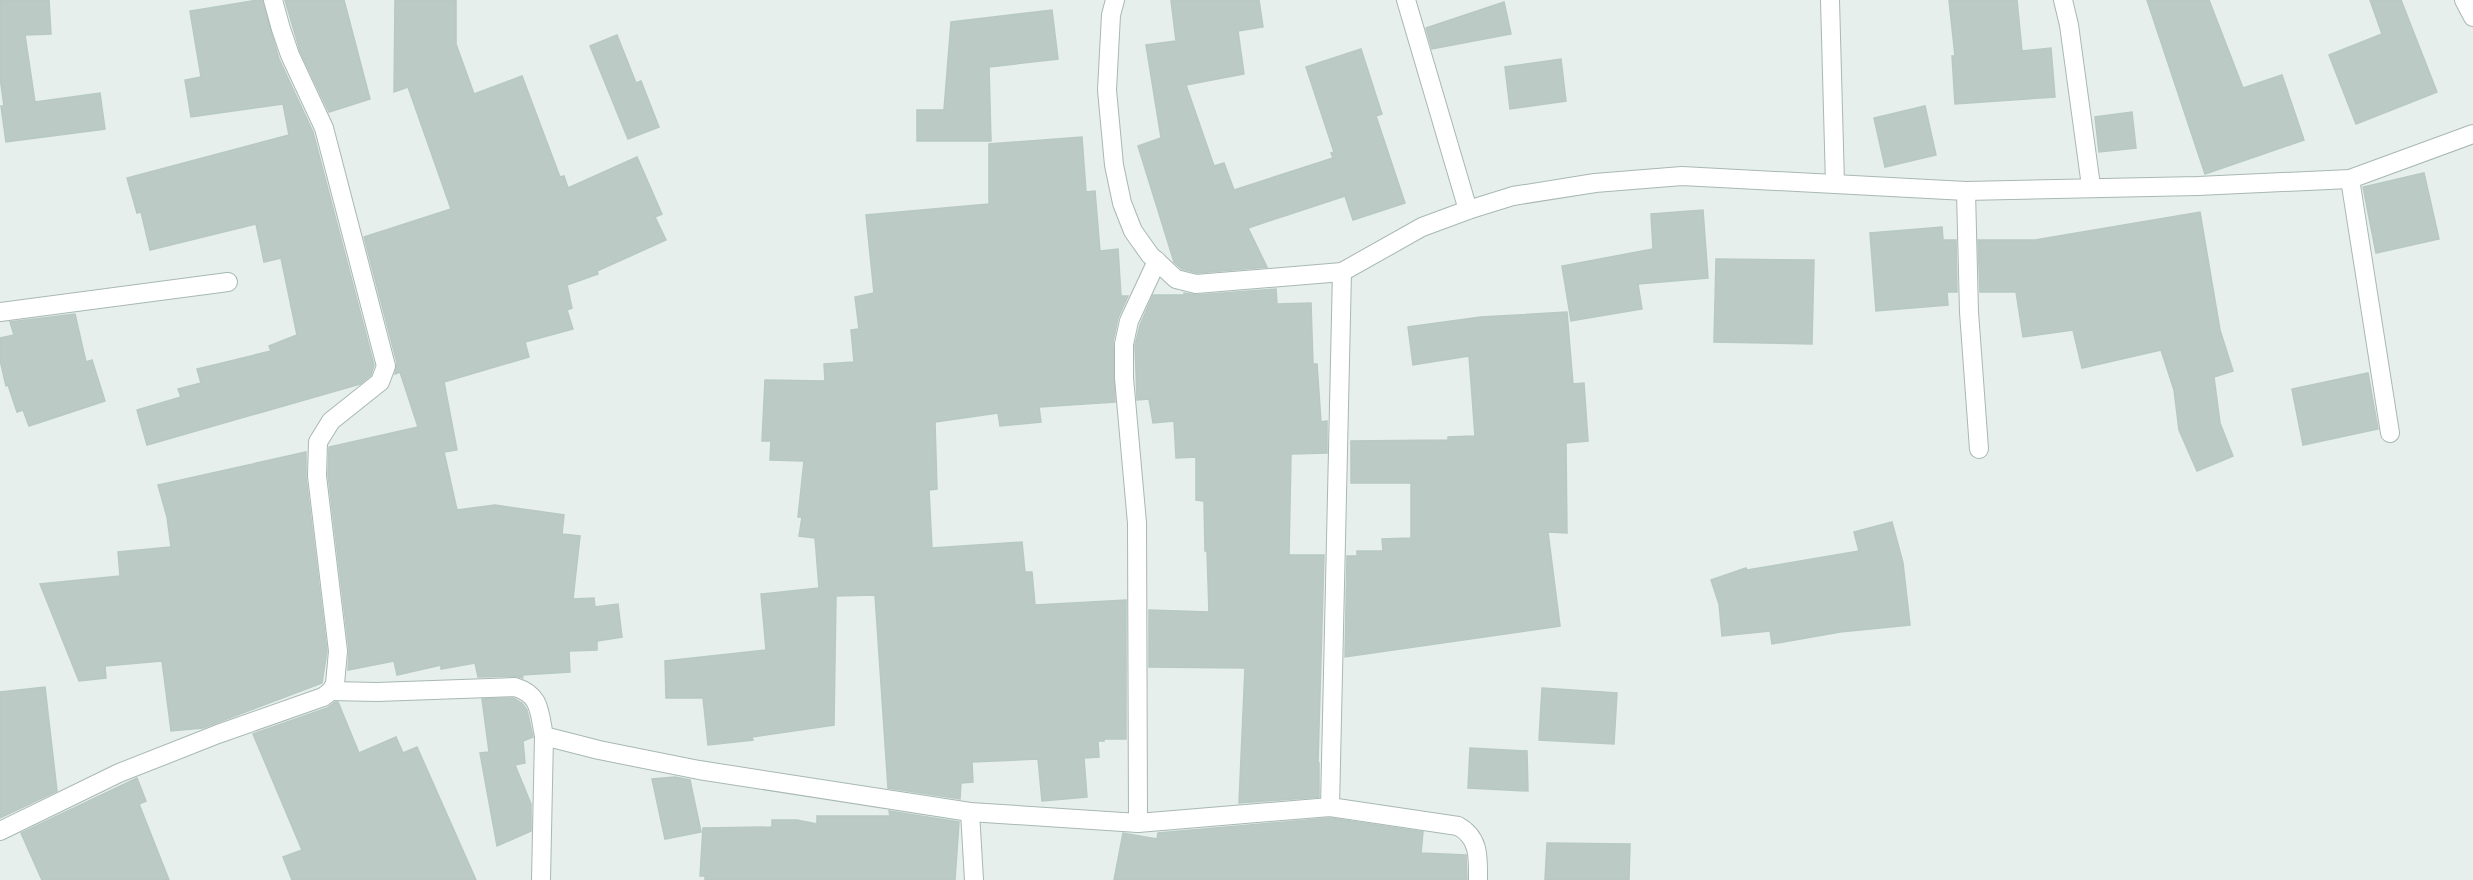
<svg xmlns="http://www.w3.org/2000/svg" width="2473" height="880" font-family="Jost,sans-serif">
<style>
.building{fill:#bbcac4;stroke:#b8c9c2;stroke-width:1.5}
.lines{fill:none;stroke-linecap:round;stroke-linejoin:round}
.minor-casing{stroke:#a8b8b2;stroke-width:20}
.minor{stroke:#fff;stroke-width:18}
</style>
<rect width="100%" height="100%" fill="#e6efeb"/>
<g class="building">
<polygon points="0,0 49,0 51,34 25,35 35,102 100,93 105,129 6,142 1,106 4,106 0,77"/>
<polygon points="258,0 262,0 279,59 313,132 374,365 371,375 360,384 147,445 137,410 181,397 178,389 201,383 197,369 271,351 269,346 297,335 281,258 264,262 256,224 150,250 141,212 137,213 127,178 289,135 283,104 191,117 185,80 201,77 190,11"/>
<polygon points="285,0 344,0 370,99 329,112 300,51"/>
<polygon points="395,0 456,0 456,44 474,94 522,76 560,177 564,176 568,188 637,157 662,214 655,217 666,240 597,271 598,274 567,285 572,308 567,310 573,329 525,342 529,357 444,382 457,450 444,452 457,510 495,505 564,515 562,534 580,536 573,599 594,598 595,607 618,604 622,637 597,641 597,650 569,651 570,672 522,675 523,678 515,676 478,677 475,663 441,669 441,665 397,675 394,661 348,670 349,650 328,475 329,447 418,427 400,372 395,374 397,363 364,237 451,209 408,87 394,92"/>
<polygon points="1171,0 1259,0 1263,27 1238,31 1244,74 1186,85 1214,166 1224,163 1234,190 1333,158 1331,153 1334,152 1306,67 1361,49 1382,114 1376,116 1405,203 1353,220 1345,196 1248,228 1267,267 1197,273 1182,269 1174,262 1138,146 1161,138 1146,45 1176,41"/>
<polygon points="1949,0 2017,0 2022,51 2051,48 2055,97 1955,104 1952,56 1955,56"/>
<polygon points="2147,0 2209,0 2243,88 2282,75 2304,140 2205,174"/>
<polygon points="2370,0 2401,0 2437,92 2356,124 2329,55 2382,34"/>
<polygon points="1504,2 1511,34 1432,49 1426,28"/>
<polygon points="1052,10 1058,59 989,67 991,141 917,141 917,110 944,110 951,22"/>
<polygon points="617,35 636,83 641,81 659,127 628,139 590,46"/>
<polygon points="1561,59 1566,101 1510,109 1505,67"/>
<polygon points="1925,106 1936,155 1885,167 1874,118"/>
<polygon points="2132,112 2136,148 2099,152 2095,117"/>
<polygon points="1082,137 1086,192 1095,191 1100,251 1118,249 1121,296 1128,296 1118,318 1113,342 1115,402 1039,407 1041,422 1000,426 998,413 935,422 937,489 929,490 932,548 1022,542 1025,572 1032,572 1035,605 1126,600 1126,739 1104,739 1104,741 1098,741 1099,757 1084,758 1087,797 1042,801 1038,759 972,762 973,782 961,783 960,799 888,788 875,595 836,596 834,725 752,737 753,740 708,745 703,698 666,698 665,661 766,650 761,594 819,588 815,538 799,536 802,517 798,517 804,461 770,460 771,441 762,441 765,380 825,381 824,364 854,362 851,330 859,329 855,297 874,293 866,215 989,204 989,144"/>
<polygon points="2424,173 2439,239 2376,253 2363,187"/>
<polygon points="1703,210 1708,278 1638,284 1642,309 1571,321 1562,266 1653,249 1651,214"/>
<polygon points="2200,212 2220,330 2233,371 2214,377 2220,423 2233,456 2197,471 2179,430 2174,390 2161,350 2082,368 2073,330 2023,337 2016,292 1980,292 1978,240 2035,240"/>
<polygon points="1942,227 1943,240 1956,240 1957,292 1947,292 1948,305 1876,311 1870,233"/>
<polygon points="1716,259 1814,260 1812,344 1714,342"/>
<polygon points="1276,289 1277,304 1311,303 1313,364 1317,364 1321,422 1327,421 1327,453 1291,454 1289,555 1324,555 1318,763 1319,763 1319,797 1239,803 1245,668 1149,667 1149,610 1209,612 1207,551 1205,551 1204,501 1196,500 1196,457 1176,458 1174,421 1153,423 1149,399 1137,400 1135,345 1140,325 1153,295 1184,295 1184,293 1197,295"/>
<polygon points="1567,312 1573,384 1584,383 1588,441 1566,443 1567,533 1548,532 1560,626 1345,657 1347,556 1357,556 1357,551 1383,551 1382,539 1411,538 1411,483 1351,483 1351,441 1448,440 1448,437 1475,436 1469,356 1413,365 1408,327 1481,317"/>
<polygon points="75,314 86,362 92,360 105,401 29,426 23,410 17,412 8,385 6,386 0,360 0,338 14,335 10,322"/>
<polygon points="2368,373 2378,429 2303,445 2292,389"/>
<polygon points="306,452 306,477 327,651 322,683 203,728 171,731 162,661 105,666 106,678 79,681 40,584 120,576 118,552 171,547 167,517 158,485"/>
<polygon points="1892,522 1903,563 1910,625 1840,632 1772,644 1770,631 1722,636 1719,604 1711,580 1746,568 1747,570 1859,551 1854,532"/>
<polygon points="45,687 57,791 0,818 0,692"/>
<polygon points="1542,688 1617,693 1614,744 1539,740"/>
<polygon points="513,698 522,703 527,710 533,737 523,741 525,763 515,765 531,804 531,831 497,846 480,753 489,752 482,699"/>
<polygon points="335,702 338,702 359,753 396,737 403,753 417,747 476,880 292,880 283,857 302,850 253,734 327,708"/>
<polygon points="1470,748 1527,751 1528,791 1468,788"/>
<polygon points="675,777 690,780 701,832 665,839 652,779"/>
<polygon points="137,778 146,801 139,804 169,880 42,880 21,833"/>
<polygon points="889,811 959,822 955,880 705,880 705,876 700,876 703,828 772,827 772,820 797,820 817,824 817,816 890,816"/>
<polygon points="1330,818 1423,832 1421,853 1466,855 1467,880 1114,880 1123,833 1157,839 1158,833"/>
<polygon points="1547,843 1630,844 1629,880 1545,880"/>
</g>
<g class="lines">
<g class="minor-casing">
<g id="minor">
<polyline points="1115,0 1111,15 1107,90 1114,165 1122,203 1133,231 1150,255 1176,279 1196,284 1342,272 1422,227 1468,210 1513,196 1595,183 1682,176 1966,191 2198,186 2350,179 2473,134"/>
<polyline points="1406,0 1468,210"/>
<polyline points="1830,0 1835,184"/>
<polyline points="2063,0 2069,25 2091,186"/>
<polyline points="2464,0 2473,17"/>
<polyline points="2350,179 2390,433"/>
<polyline points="1966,191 1969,312 1979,449"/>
<polyline points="0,312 228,282"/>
<path d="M331,691L377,692L515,687C541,695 539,712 544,736L599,750L699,770L970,812L1138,823L1330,807L1458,826C1480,838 1478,858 1478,880"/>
<polyline points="1330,807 1342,272"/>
<polyline points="970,812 974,880"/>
<polyline points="1138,823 1137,523 1124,378 1124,344 1129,321 1157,261"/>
<polyline points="0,831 119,773 218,734 323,697 331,691 335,684 338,651 317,476 318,442 331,421 380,382 386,366 324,128 290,55 281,29 273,0"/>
<polyline points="541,880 544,736"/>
</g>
</g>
<use href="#minor" class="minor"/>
</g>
</svg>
